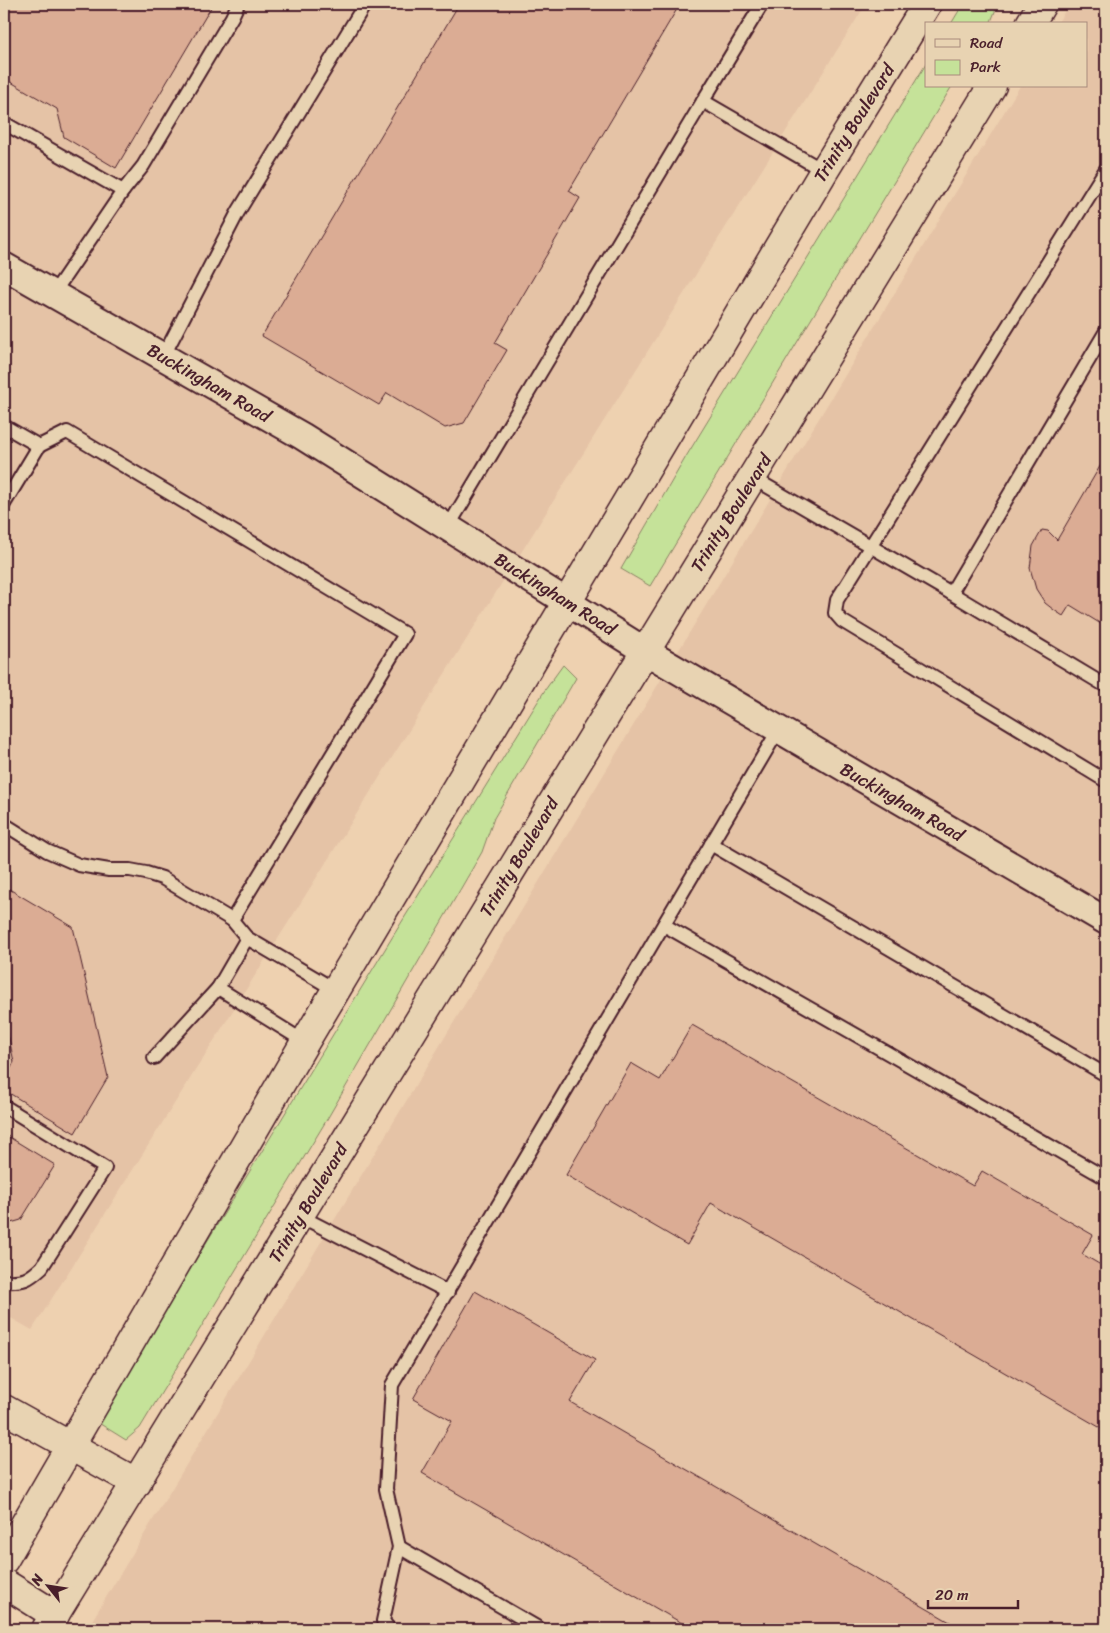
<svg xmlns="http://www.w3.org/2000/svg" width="1110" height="1633" font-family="Sriracha,sans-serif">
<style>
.built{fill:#e5c3a6}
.green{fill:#c5e299;stroke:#888062}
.building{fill:#dbac94;stroke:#4a1f2b}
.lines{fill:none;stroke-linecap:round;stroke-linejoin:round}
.lane-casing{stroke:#4a1f2b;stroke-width:16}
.street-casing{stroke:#4a1f2b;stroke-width:30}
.secondary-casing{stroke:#4a1f2b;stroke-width:31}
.lane{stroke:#e8d3b2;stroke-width:12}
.street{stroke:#e8d3b2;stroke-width:26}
.secondary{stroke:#e8d3b2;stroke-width:28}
.labels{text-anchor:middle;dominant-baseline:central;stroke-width:4.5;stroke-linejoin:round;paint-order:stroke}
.street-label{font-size:18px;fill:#4a1f2b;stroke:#e8d3b2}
</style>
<rect width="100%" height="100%" fill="#eed1b0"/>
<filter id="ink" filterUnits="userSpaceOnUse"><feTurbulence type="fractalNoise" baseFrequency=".02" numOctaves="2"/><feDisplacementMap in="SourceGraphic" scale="10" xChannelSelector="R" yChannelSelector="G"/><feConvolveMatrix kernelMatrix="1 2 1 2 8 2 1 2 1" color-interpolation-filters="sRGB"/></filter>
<g filter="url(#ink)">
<g class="built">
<polygon points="4,4 866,4 32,1330 4,1314"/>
<polygon points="1069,4 1106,4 1106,1629 87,1629 1020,86 1086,86 1086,24 1057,24"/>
</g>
<g class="green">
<polygon points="963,4 998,4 990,24 951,24"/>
<polygon points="926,64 926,86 952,86 650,586 621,569 687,455"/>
<polygon points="563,665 576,678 494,818 482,852 326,1121 140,1428 126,1440 97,1422 390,941 545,690"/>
</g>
<g class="building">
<polygon points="4,4 213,4 116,168 64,137 57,109 4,78"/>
<polygon points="459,4 680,4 569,191 580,198 495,343 507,350 464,423 445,428 387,393 379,405 262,336"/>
<polygon points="1106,456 1106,627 1070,605 1063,616 1054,610 1045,603 1036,589 1030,568 1033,546 1042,530 1048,531 1057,540"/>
<polygon points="4,886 73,927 108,1077 75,1133 4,1090 4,1081 14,1062 4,1015"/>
<polygon points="692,1025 973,1186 982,1171 1093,1235 1082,1254 1106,1268 1106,1431 711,1203 687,1245 566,1175 631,1063 660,1080"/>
<polygon points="4,1134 55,1165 21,1220 4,1225"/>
<polygon points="475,1291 595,1360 570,1402 962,1629 692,1629 422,1473 452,1421 413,1399"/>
</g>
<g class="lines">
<g class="lane-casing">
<g id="lane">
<polyline points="762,4 703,101 824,171"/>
<polyline points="4,123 123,191 53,294"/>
<polyline points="1106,169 837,600 835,613 842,621 1106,781"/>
<polyline points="123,191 143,166 232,17 238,4"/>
<polyline points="1106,331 951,593 1106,686"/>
<polyline points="163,357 238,212 365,4"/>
<polyline points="4,426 39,446 4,504"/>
<polyline points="39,446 67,432 405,634 232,920"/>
<polyline points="753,478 951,593"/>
<polyline points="448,527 703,101"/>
<polyline points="4,824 47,851 79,865 109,870 130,870 146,873 162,878 232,920 247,938 337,991"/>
<polyline points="711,844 1106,1075"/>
<polyline points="664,925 1106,1178"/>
<polyline points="218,988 305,1042"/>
<polyline points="154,1058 218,988 247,938"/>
<path d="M4,1106L105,1168L42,1267C28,1280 24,1282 4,1281"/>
<polyline points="300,1216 448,1292"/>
<polyline points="399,1547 540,1629"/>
<polyline points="389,1629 383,1621 399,1547 386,1489 392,1385 779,729"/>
</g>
</g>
<g class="street-casing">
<polyline id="street" points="4,266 302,436 645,651 1106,921"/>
</g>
<g class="secondary-casing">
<g id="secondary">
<polyline points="1030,24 1042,4"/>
<polyline points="4,1409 137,1483"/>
<polyline points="4,1560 305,1042 824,171 927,4"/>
<polyline points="4,1583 55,1615"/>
<polyline points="46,1629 992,86"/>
</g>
</g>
<use href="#lane" class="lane"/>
<use href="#street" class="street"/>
<use href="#secondary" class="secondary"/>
</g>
</g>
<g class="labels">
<g class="street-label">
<text transform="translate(854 123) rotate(-58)">Trinity Boulevard</text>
<text transform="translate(209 383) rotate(30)">Buckingham Road</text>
<text transform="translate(731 513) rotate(-58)">Trinity Boulevard</text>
<text transform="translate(555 594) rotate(32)">Buckingham Road</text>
<text transform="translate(902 802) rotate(30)">Buckingham Road</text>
<text transform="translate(519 857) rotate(-59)">Trinity Boulevard</text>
<text transform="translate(308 1203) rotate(-59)">Trinity Boulevard</text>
</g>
</g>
<rect width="1110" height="1633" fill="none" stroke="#e8d3b2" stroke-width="20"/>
<rect x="10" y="10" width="1090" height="1613" fill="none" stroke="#4a1f2b" stroke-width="2" filter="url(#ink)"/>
<rect x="925" y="22" width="162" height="65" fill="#e8d3b2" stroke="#a98b7c"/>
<rect x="935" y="39" width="25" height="8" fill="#e8d3b2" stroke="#a98b7c"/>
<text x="970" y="48" font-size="15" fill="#4a1f2b">Road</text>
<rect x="935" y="60" width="25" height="15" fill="#c5e299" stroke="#a98b7c"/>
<text x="970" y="72" font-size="15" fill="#4a1f2b">Park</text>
<g transform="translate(48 1586) rotate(300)" stroke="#e8d3b2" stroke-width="4" paint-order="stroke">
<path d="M0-4L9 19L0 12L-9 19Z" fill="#4a1f2b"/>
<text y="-8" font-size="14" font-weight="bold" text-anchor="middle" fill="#4a1f2b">N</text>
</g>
<path d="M928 1600v8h90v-8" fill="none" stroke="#4a1f2b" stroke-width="2.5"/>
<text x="935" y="1600" font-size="15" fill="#4a1f2b" stroke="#e8d3b2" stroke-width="4" paint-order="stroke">20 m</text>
</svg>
